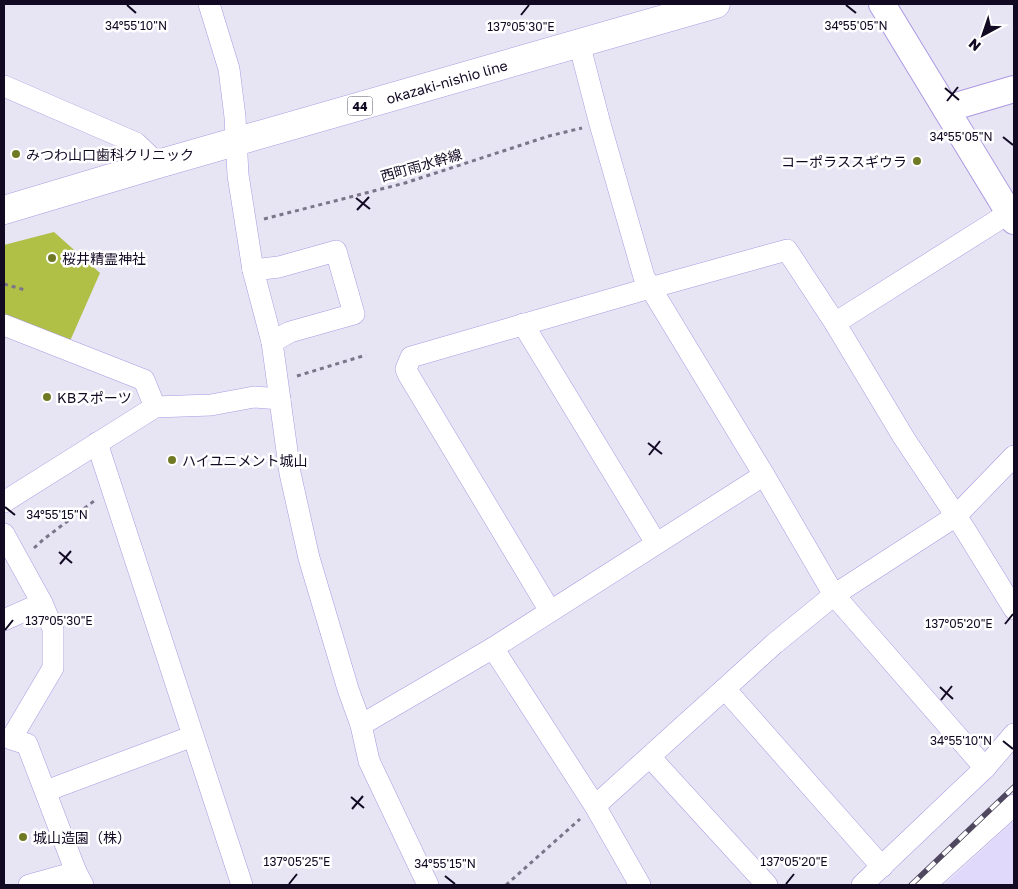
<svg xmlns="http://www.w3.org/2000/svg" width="1018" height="889" font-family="'Golos Text','Noto Sans JP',sans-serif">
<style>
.built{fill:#e1d9fb}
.green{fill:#b0bf46}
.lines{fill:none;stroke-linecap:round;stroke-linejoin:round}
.minor-casing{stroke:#ac99e2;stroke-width:22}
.tertiary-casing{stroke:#ac99e2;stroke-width:28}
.primary-casing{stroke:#ac99e2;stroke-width:29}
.path{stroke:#7b758a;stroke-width:3;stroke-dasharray:4 4;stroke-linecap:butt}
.minor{stroke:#fff;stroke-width:21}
.tertiary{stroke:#fff;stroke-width:26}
.primary{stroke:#fff;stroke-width:28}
.rail-casing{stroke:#4f485f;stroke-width:5.5}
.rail{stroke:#fff;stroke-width:4;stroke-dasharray:11;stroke-linecap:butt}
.ticks{fill:none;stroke:#120923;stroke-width:2}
.poi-dot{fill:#707a25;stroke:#fff;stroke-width:2}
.labels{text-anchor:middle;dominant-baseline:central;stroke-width:5;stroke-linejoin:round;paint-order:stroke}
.shield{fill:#fff;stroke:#595365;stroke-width:1}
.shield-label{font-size:12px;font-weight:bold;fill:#120923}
.street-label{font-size:14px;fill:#120923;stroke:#fff}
.poi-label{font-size:14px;fill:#120923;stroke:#fff;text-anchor:start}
.ticks-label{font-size:12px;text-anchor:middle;fill:#120923;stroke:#fff;stroke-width:5;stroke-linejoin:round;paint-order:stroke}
</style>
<rect width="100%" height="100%" fill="#e7e4f4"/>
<polygon class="built" points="1014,821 1014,885 944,885"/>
<polygon class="green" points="54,232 100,273 70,341 4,318 4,245"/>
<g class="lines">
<g class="minor-casing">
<g id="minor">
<polyline points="209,4 229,69 235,117 238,175 253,270 272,342 290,473 309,558 348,689 361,725 369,761 428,885"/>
<polyline points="4,86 136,143 158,164"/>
<polyline points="253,270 279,267 336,251 354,314 290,332 272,342"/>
<polyline points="835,323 1009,213"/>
<polyline points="523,324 656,543"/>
<polyline points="4,325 144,380 155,407"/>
<polyline points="97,443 242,885"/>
<polyline points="764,475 834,595 985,768"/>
<polyline points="4,502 155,407 211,405 254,397 280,399"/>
<polyline points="4,534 42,603 4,620"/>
<polyline points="42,603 53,629 53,668 11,739 27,744 76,872"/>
<polyline points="550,611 408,374 406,369 411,357 650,288 787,250 835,323 904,438 964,528 1014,609"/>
<polyline points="493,648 595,806 640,885"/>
<polyline points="725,689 882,867"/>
<polyline points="361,725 493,648 764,475 644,277 600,124 579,43"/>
<polyline points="650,757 767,885"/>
<polyline points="46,791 193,736"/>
<polyline points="595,806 774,644 834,595 956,516 1014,456"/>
<polyline points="29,885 76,872 83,885"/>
<polyline points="862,885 985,768 1014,734"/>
<polyline points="925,885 1014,805"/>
</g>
</g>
<g class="tertiary-casing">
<g id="tertiary">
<polyline points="882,4 1014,221"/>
<polyline points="946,109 1014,89"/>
</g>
</g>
<g class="primary-casing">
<g id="primary">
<path id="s1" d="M4,210L158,164L716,4"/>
</g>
</g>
<g class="path">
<polyline points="264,219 405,183 549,136 582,128"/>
<polyline points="4,284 25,290"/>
<polyline points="297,376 366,355"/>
<polyline points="34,548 44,539 94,501"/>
<polyline points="506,885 580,819"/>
</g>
<use href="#minor" class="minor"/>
<use href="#tertiary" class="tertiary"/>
<use href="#primary" class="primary"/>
<g class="rail-casing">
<polyline id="rail" points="911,885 1014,787"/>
</g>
<use href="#rail" class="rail"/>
</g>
<path class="ticks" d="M127,5L136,13M846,5L856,13M521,15L529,5M945,88L959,100M947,101L958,87M1003,137L1013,145M356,198L370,209M357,210L369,197M648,443L662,454M649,455L660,441M5,507L15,515M59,552L72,563M60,564L71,551M1005,624L1013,614M5,630L13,620M940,687L953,699M941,700L952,686M1003,741L1013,749M351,797L364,808M352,809L363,796M445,876L455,884M289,884L297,874M786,884L794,874"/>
<g class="poi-dot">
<circle cx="16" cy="154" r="5"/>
<circle cx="917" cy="161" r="5"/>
<circle cx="52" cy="258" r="5"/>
<circle cx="47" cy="397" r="5"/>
<circle cx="172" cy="460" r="5"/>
<circle cx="23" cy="837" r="5"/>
</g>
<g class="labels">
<rect class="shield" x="347.5" y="96.5" width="25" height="19" rx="4"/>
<g class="shield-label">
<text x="360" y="106">44</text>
</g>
<g class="street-label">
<text stroke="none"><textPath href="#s1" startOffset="461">okazaki-nishio line</textPath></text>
<text transform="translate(421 165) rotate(-16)">西町雨水幹線</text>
</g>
<g class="poi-label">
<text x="26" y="154">みつわ山口歯科クリニック</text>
<text x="907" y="161" text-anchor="end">コーポラススギウラ</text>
<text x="62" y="258">桜井精霊神社</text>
<text x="57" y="397">KBスポーツ</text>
<text x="182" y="460">ハイユニメント城山</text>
<text x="33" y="837">城山造園（株）</text>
</g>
</g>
<g class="ticks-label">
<text x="136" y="30">34°55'10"N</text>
<text x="856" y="30">34°55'05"N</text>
<text x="521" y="31">137°05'30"E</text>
<text x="961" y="141">34°55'05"N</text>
<text x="57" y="519">34°55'15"N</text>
<text x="59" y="625">137°05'30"E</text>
<text x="959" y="628">137°05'20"E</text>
<text x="961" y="745">34°55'10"N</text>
<text x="297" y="866">137°05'25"E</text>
<text x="794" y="866">137°05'20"E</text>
<text x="445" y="868">34°55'15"N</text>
</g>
<rect width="1018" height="889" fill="none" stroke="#120923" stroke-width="10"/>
<g transform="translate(983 35) rotate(220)" stroke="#ffffff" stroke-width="4" paint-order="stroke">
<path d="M0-4L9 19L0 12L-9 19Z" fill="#120923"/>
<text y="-8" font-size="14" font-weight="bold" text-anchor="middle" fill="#120923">N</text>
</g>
</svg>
